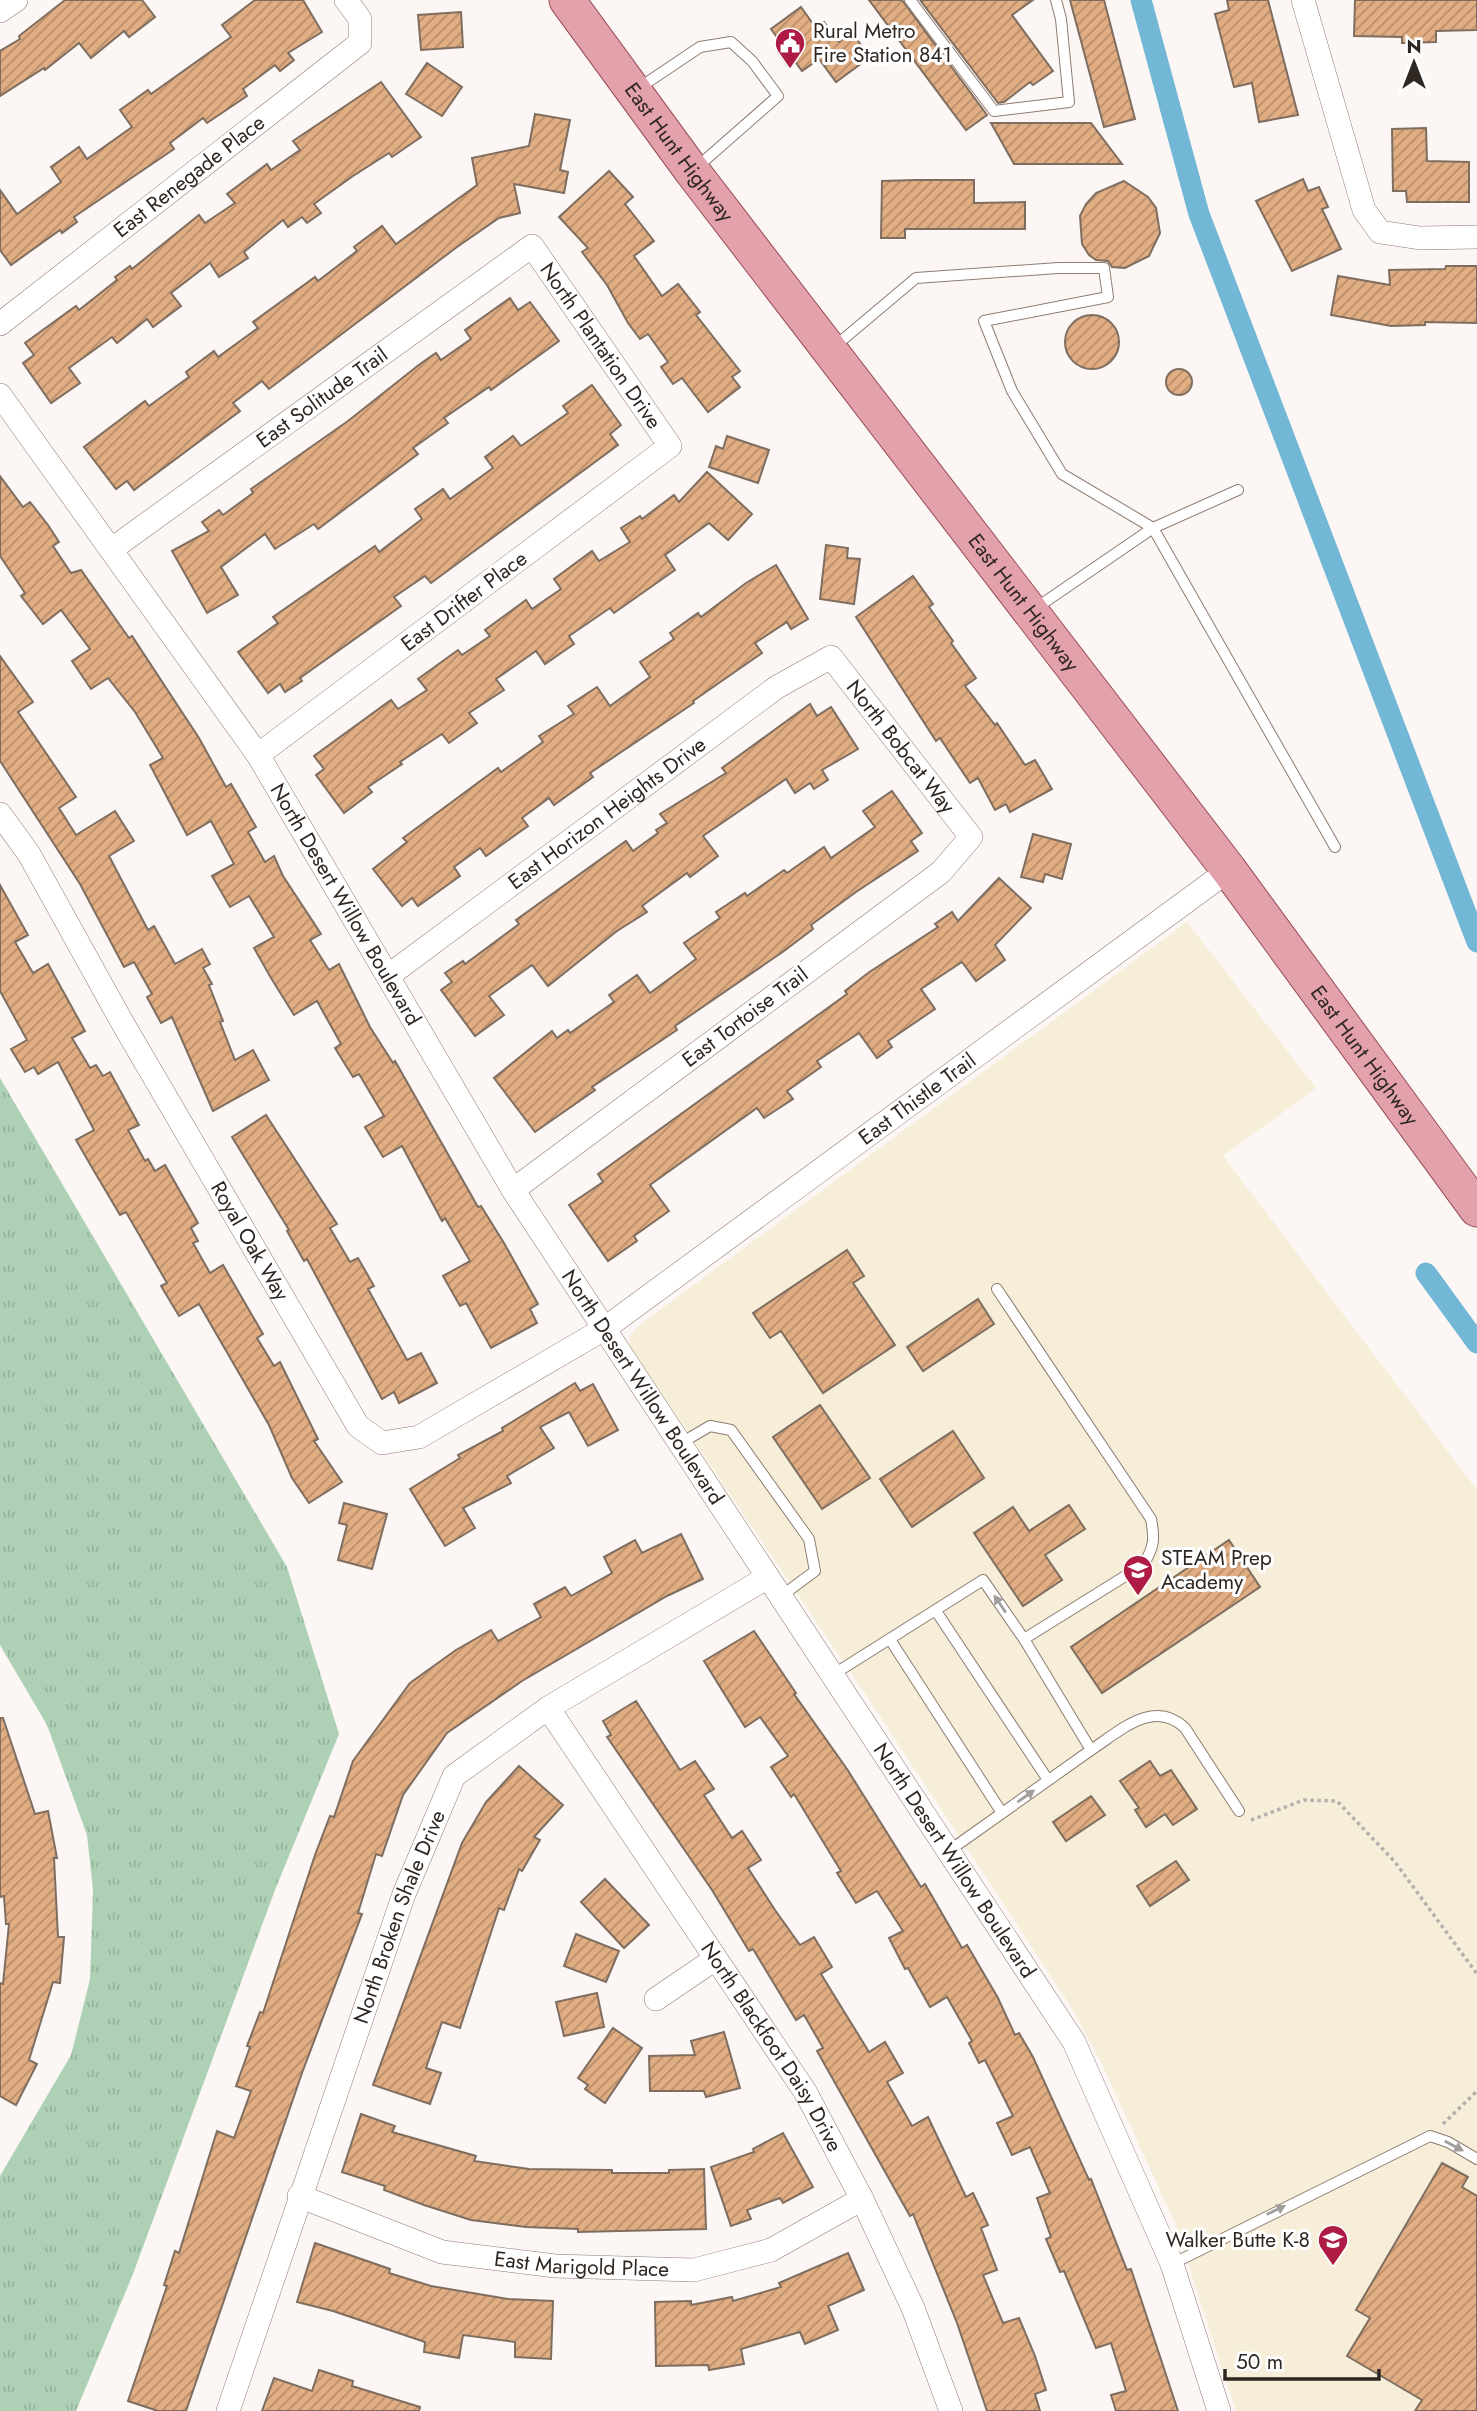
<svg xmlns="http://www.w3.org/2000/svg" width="1477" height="2411" font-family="Jost,sans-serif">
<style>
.education{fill:#f6eed8}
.grass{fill:url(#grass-tufts)}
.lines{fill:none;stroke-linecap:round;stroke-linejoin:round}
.canal{stroke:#73b7d7;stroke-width:21}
.building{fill:url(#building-hatch);stroke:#7f6e60;stroke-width:2}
.service-casing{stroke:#8f7b70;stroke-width:12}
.minor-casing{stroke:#8f7b70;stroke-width:24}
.primary-casing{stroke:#974d57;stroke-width:37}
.path{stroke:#b6b0ad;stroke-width:3.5;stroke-dasharray:3.5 3.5;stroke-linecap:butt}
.service{stroke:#fff;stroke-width:10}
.minor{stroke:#fff;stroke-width:23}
.primary{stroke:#e2a1ab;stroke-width:35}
.oneway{fill:#a19e9c}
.labels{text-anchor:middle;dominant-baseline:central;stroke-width:6;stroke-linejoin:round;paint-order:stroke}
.poi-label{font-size:21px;fill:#2f2722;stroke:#fff;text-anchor:start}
.street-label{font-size:21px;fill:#2f2722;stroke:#fff}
</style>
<defs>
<pattern id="grass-tufts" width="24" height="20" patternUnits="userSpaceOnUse" patternTransform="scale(1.75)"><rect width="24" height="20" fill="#aed1b5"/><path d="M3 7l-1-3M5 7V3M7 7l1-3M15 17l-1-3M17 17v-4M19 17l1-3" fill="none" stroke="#96b39b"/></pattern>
<pattern id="building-hatch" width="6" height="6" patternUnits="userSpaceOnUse" patternTransform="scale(1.75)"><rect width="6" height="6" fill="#e1ad83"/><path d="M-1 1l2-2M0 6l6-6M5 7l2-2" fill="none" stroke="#b78d6b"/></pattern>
</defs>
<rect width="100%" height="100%" fill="#fcf7f5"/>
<polygon class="education" points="1187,922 1316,1088 1223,1156 1477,1490 1477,2411 1236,2411 1175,2223 1100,2060 1071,2007 872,1704 631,1348 629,1336 638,1326"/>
<polygon class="grass" points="0,1078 287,1567 339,1734 275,1890 133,2274 76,2411 0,2411 0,2176 71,2055 90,1979 93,1890 87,1835 47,1725 0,1645"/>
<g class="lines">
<g class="canal">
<polyline points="1141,0 1199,214 1477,942"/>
<polyline points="1426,1273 1477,1343"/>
</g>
</g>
<g class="building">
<polygon points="65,0 142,0 155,17 129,37 124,31 91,58 79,43 45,70 44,68 0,96 0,51 20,39 19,36"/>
<polygon points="255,0 303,0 322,32 288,53 294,60 280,71 275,65 243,89 247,96 207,123 203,118 170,143 174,149 74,217 77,222 62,233 60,230 11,265 0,250 0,190 17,214 61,182 51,167 79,147 87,159 132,127 120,110 148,90 151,94 231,37 222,25"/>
<polygon points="869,0 902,0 987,115 966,130"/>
<polygon points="920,0 1033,0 1012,15 1053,71 1033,85 1030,82 1004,102 998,103"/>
<polygon points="1070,0 1104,0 1135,119 1104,127"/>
<polygon points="1227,0 1268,0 1298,115 1259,122 1252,83 1234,87 1215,14 1229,10"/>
<polygon points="1355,0 1477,0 1477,30 1436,31 1436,42 1402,43 1402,37 1354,36"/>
<polygon points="801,7 816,28 824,22 839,42 852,33 870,57 836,82 819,59 802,71 794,60 787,65 778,52 784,47 771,29"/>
<polygon points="461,12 463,47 421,50 418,15"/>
<polygon points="427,63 462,87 442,116 406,94"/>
<polygon points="381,82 421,137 392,157 389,153 353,176 314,204 321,213 307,223 302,217 288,227 283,220 244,252 248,258 219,277 210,263 171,293 181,306 153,327 147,319 117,343 112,337 69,368 80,383 51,403 23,363 34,355 25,343 76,306 79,310 117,280 115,277 130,266 132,269 199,215 205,223 235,203 227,194 267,164 271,170 300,150 293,141"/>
<polygon points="535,114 570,120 560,170 568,172 564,193 514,184 520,213 499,218 457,247 269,389 262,381 233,403 240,411 134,490 127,481 116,489 84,447 145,401 149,406 189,377 186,372 214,351 218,357 258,328 253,322 315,277 318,281 357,251 354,247 382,226 396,244 477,185 472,158 529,146"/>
<polygon points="991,123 1091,123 1122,164 1014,164"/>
<polygon points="1426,128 1427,161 1469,162 1469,202 1407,202 1406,191 1393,191 1392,129"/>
<polygon points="609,171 633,197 625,204 654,241 634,256 662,296 678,284 700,312 696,315 740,371 732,377 740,387 708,412 682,378 673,384 661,367 668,362 648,334 640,339 628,323 607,285 582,252 588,248 559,217"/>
<polygon points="1303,179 1308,191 1319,187 1328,207 1322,209 1341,249 1292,271 1256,201"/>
<polygon points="915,180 974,180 974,203 1025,202 1025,229 905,229 905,238 881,238 882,181"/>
<polygon points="1124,181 1148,197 1156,208 1160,233 1149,256 1125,268 1112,267 1108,261 1096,260 1089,255 1082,244 1080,216 1086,204 1096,193"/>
<polygon points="1446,266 1477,266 1477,323 1425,322 1425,325 1391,326 1331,315 1338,276 1390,285 1389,270 1445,269"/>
<polygon points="510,298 518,310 530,302 559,341 491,390 489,387 444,418 448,423 413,448 418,454 318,529 314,524 275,549 265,534 221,567 238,595 207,613 172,551 209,531 202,522 219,510 223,515 253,493 251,489 348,421 420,364 436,353 441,360 471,339 465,330"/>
<circle cx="1092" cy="342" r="27"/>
<circle cx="1179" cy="382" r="13"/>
<polygon points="592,385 621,425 610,434 618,445 431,583 425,576 394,597 401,606 300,678 302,681 285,692 280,684 268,693 238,652 278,623 273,617 375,546 379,552 422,519 415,509 443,489 450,499 493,468 485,457 513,436 521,446 568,413 563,406"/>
<polygon points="727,436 769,450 758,483 709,467 716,446 723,449"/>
<polygon points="707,472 752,514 728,540 709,523 665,555 675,570 614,613 610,608 569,636 574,644 545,664 536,651 496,679 504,690 469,713 477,723 449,743 442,734 400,762 402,764 368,787 372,792 344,813 316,775 324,769 314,756 391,700 398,709 427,690 418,679 458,650 462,655 490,636 485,630 526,600 532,609 561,589 554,579 592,551 599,561 630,542 621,528 640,516 642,519 674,495 679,502"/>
<polygon points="0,476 23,507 30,502 48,525 59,542 53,546 71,573 81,570 129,638 132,636 199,738 226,787 231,784 256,827 248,832 265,862 274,856 283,876 321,934 310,940 329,970 339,964 370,1027 393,1063 395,1061 478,1207 481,1206 504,1243 538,1304 530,1309 537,1323 491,1348 466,1303 460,1306 443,1276 470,1261 445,1218 442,1221 402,1146 383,1157 365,1127 384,1116 359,1074 353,1077 335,1048 341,1044 317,1001 294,1015 271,978 254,948 274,937 249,896 230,907 212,876 234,864 211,821 187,835 150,765 163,758 135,712 108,678 91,689 72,661 90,649 61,610 43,624 21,596 25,593 0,556"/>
<polygon points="826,545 848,548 847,558 860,559 854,604 820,599"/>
<polygon points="776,565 808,619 791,629 787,622 755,643 762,653 693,701 694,703 590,773 593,777 554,805 549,798 522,818 528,826 486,856 480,848 454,867 460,876 418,906 412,898 402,906 373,869 407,842 403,838 498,768 501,772 543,742 539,736 574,714 568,706 597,687 610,706 650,677 640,662 674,639 670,633 698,613 701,617 746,583"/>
<polygon points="913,576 933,604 929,607 953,641 951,643 976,678 965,686 995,725 997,723 1025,765 1035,760 1052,789 1010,812 1006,804 995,810 978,778 970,783 940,738 936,741 856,617"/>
<polygon points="0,656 33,702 18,712 76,797 59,808 76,835 115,811 134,841 109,856 148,930 154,926 175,964 202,949 210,964 203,968 212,984 209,985 223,1021 220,1022 235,1060 253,1050 269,1080 213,1111 172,1017 161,1023 147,997 152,994 134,962 124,967 80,884 0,761"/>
<polygon points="810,704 817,716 831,707 858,749 822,770 828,780 814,789 810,783 795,793 786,779 703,836 718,856 690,877 687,873 642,906 647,912 617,931 548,986 532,965 489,996 504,1015 475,1036 441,990 452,982 445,973 463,961 465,964 519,924 516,920 626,841 633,851 658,833 656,830 667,823 660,814 726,773 722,768"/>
<polygon points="892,791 922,833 911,841 918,851 856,892 811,925 813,929 784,951 675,1026 677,1030 592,1087 595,1090 535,1132 494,1078 552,1031 557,1038 568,1030 570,1033 614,1002 609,995 637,975 650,993 696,959 684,943 720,918 716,912 745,893 747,896 784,870 787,873 824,847 831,858 875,827 863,811"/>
<polygon points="1033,834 1071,844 1062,879 1045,874 1043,882 1021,877"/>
<polygon points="999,878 1031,908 995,945 1005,960 976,981 962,962 921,989 935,1009 888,1041 892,1047 877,1058 859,1033 817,1061 821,1067 787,1091 793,1099 764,1118 757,1108 650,1185 669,1211 634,1236 637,1241 608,1261 569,1205 603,1182 598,1174 847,994 845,991 868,973 938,927 935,924 952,912 958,921"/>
<polygon points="0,885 28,935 15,942 33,973 48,964 85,1031 72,1038 90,1068 96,1065 103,1076 110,1072 139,1125 128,1130 145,1161 148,1159 155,1171 165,1165 198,1223 191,1228 198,1241 193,1243 210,1273 223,1265 263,1334 257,1338 274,1366 280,1362 318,1439 314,1441 342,1482 309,1503 292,1478 269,1425 199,1304 179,1316 161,1286 167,1283 126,1212 120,1215 94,1171 76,1140 94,1130 58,1062 38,1074 34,1067 25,1072 11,1049 27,1040 0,991"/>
<polygon points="266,1115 337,1224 330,1228 350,1262 358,1258 374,1286 368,1289 407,1360 421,1353 437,1383 399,1403 394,1392 382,1399 307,1259 304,1261 287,1231 289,1230 232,1137"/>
<polygon points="847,1250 864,1276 853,1283 895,1345 823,1393 781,1331 770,1338 753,1313"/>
<polygon points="978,1299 994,1324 923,1371 907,1347"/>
<polygon points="575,1383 580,1391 593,1384 618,1430 588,1446 569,1412 540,1427 554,1448 507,1476 511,1483 463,1508 475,1528 445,1546 410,1489 460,1458 458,1455 503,1431 502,1428"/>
<polygon points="820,1405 870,1478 822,1509 773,1437"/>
<polygon points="953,1431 984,1478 912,1527 880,1479"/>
<polygon points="344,1503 387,1514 372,1569 338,1560 347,1525 339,1523"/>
<polygon points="1069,1505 1085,1529 1045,1555 1062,1580 1023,1606 974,1533 1013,1507 1029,1531"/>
<polygon points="681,1534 703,1579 667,1596 522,1681 447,1733 403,1795 382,1856 376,1854 358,1913 362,1914 302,2073 186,2411 158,2411 128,2401 167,2286 164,2285 175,2251 179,2253 217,2131 234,2138 251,2091 236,2086 250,2047 247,2046 260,2012 263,2013 315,1855 330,1816 334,1817 353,1761 410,1683 456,1650 491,1630 498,1641 541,1617 534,1604 565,1587 571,1596 612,1573 604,1557 635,1540 642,1553"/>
<polygon points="1229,1540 1260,1587 1102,1693 1071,1647"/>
<polygon points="754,1631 796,1693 794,1694 847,1769 921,1887 925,1884 962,1948 967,1945 998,1998 1015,2035 1019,2033 1033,2057 1089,2180 1091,2179 1127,2270 1131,2269 1178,2411 1116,2411 1111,2395 1126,2391 1111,2343 1096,2348 1064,2271 1060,2272 1046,2239 1051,2237 1037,2198 1050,2193 1030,2147 1012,2155 997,2123 1013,2116 985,2060 979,2063 969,2043 972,2041 947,1997 930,2007 908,1968 905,1969 889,1938 903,1931 877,1891 856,1903 837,1873 841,1871 794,1794 791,1797 771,1767 788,1756 760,1717 745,1727 704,1661"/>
<polygon points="636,1701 680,1770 695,1761 714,1789 704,1795 732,1838 742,1831 761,1860 748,1868 775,1910 800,1945 814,1937 832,1967 821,1974 869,2052 885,2042 903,2073 887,2082 912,2126 928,2117 966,2197 973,2193 988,2225 981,2228 997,2270 983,2275 1003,2323 1019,2318 1035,2356 1046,2390 1035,2394 1040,2411 987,2411 957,2323 913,2214 910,2216 817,2051 823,2048 804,2015 796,2020 753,1949 749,1951 712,1890 607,1737 611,1735 603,1721"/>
<polygon points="0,1718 3,1718 35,1814 48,1811 57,1858 54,1858 58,1937 64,1937 60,1983 53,1982 29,2060 37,2064 16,2105 0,2096 0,1983 3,1984 9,1924 6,1924 4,1896 0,1897"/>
<polygon points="1150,1761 1160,1776 1171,1770 1197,1809 1173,1825 1165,1814 1146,1827 1135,1810 1139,1808 1120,1781"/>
<polygon points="519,1766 563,1805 534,1837 540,1840 522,1871 519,1869 504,1910 499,1908 460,2028 442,2022 426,2068 441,2073 430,2104 373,2085 462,1843 486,1802"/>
<polygon points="1091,1796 1105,1815 1066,1841 1053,1822"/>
<polygon points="1176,1861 1189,1880 1150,1906 1137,1886"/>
<polygon points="605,1879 649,1925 624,1948 581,1902"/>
<polygon points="576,1934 619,1951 606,1982 564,1966"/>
<polygon points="597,1993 604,2027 564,2036 556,2002"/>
<polygon points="613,2028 642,2048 605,2103 585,2089 588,2085 578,2078"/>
<polygon points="724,2032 740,2088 706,2097 704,2091 650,2091 649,2056 695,2055 691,2041"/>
<polygon points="361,2114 395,2126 392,2132 476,2156 474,2161 529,2169 612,2170 612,2173 669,2173 669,2170 704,2169 706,2229 578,2232 578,2229 526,2227 471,2220 424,2205 384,2190 385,2186 342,2172"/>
<polygon points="783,2133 813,2187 783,2203 780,2198 747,2210 751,2219 731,2226 711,2167 754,2152 753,2149"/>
<polygon points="1442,2163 1468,2177 1462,2187 1477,2196 1477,2411 1415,2411 1422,2400 1347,2356 1370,2318 1356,2310"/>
<polygon points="315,2243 390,2269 389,2273 431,2286 508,2299 553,2301 551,2359 515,2357 515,2342 463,2335 459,2358 424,2352 425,2342 333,2311 297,2302"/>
<polygon points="848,2253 864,2290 828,2306 838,2330 805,2344 800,2332 741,2349 744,2364 709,2370 708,2365 656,2366 655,2302 691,2301 691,2305 732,2297 733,2301 781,2287 779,2283"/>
<polygon points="319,2370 353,2381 352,2386 420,2407 419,2411 262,2411 274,2378 312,2391"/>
</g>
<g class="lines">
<g class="service-casing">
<g id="service">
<polyline points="910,0 994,111 1069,102 1061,19 1056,0"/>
<polyline points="636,90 700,47 731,42 752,61 778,96 696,168"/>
<polyline points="834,347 916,278 1058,268 1104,268 1108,297 984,321 1012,391 1062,474 1153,528 1335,847"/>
<polyline points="1036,608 1153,528 1238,490"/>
<path d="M997,1289L1151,1519C1155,1539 1154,1548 1143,1565L1024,1639"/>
<polyline points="681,1443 710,1426 731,1430 809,1539 815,1571 780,1597"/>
<polyline points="936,1611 1048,1780"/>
<polyline points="891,1641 1002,1813"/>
<polyline points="834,1674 983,1580 1024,1639 1091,1750 950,1850"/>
<path d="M1091,1750C1120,1731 1154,1698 1185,1728L1239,1811"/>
<polyline points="1172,2264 1430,2136 1448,2142 1477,2159"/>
</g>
</g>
<g class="minor-casing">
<g id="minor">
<polyline points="1303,0 1364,210 1380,232 1420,238 1477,237"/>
<polyline points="0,11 16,0"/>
<path id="s1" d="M0,324L360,43V19L346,0"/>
<path id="s2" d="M0,395L258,755L513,1190L1074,2042L1172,2264L1219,2411"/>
<path id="s3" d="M112,549L532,246L670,446L258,755"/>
<path id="s4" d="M0,814L29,854L122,1022L358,1426L382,1443L419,1437L604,1329L1229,870"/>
<path id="s5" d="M388,976L777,687L831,657L971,837L941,872L513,1190"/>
<path id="s6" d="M548,1708L806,2093L862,2199L913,2308L951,2411"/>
<polyline points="656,1999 715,1959"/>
<path id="s7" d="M299,2196L442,2252L555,2266L694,2270L771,2250L862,2199"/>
<path id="s8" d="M228,2411L404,1894L454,1776L548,1708L768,1577"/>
</g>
</g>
<g class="primary-casing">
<g id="primary">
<path id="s9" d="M567,0L692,171L1229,870L1477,1209"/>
</g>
</g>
<g class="path">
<polyline points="1251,1820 1304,1800 1337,1801 1395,1862 1477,1974"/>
<polyline points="1443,2124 1477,2091"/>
</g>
<use href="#service" class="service"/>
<use href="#minor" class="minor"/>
<use href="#primary" class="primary"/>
</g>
<defs><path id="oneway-solid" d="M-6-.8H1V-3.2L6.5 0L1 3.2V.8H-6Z" transform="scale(1.75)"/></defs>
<g class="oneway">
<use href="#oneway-solid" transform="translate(1000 1604) rotate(-124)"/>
<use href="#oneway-solid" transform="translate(1026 1796) rotate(-35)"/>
<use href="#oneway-solid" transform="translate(1454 2146) rotate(28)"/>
<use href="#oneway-solid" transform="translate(1276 2210) rotate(-26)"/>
</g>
<defs>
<g id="civic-pin" transform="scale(1.575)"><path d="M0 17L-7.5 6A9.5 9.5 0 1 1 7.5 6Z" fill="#ae1b44" stroke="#fff"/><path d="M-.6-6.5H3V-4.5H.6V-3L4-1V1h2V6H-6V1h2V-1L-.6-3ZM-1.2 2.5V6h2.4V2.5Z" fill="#fff"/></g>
<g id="school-pin" transform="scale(1.575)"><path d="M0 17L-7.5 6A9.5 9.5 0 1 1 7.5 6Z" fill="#ae1b44" stroke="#fff"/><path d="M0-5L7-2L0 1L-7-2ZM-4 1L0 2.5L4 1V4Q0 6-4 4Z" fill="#fff"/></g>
</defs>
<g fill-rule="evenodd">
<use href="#civic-pin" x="790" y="43"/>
<use href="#school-pin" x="1138" y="1570"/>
<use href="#school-pin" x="1333" y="2240"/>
</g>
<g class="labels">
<g class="poi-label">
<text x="813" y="31">Rural Metro<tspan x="813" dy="24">Fire Station 841</tspan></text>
<text x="1161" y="1558">STEAM Prep<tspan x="1161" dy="24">Academy</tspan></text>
<text x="1310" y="2240" text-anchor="end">Walker Butte K-8</text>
</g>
<g class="street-label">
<text stroke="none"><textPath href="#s9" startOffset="189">East Hunt Highway</textPath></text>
<text stroke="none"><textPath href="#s1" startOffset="240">East Renegade Place</textPath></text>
<text stroke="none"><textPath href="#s3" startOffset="639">North Plantation Drive</textPath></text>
<text stroke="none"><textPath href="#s3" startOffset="259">East Solitude Trail</textPath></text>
<text transform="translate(464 601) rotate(-37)">East Drifter Place</text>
<text stroke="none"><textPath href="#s9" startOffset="756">East Hunt Highway</textPath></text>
<text stroke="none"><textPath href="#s5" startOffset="660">North Bobcat Way</textPath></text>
<text stroke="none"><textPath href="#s5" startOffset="273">East Horizon Heights Drive</textPath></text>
<text stroke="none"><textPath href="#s2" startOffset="616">North Desert Willow Boulevard</textPath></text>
<text transform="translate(745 1017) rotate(-37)">East Tortoise Trail</text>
<text stroke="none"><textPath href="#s9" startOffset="1323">East Hunt Highway</textPath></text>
<text stroke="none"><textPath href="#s4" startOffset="1379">East Thistle Trail</textPath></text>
<text stroke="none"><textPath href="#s4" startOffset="495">Royal Oak Way</textPath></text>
<text stroke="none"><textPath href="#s2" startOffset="1183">North Desert Willow Boulevard</textPath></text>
<text stroke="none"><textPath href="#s2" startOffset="1750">North Desert Willow Boulevard</textPath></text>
<text stroke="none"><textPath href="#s8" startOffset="523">North Broken Shale Drive</textPath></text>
<text stroke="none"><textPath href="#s6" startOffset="406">North Blackfoot Daisy Drive</textPath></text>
<text stroke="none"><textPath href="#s7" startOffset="294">East Marigold Place</textPath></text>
</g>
</g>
<g transform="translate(1414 63)" stroke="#ffffff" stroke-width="5" paint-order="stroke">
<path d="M0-5L12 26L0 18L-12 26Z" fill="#2f2722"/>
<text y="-10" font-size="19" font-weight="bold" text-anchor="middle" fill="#2f2722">N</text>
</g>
<path d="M1225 2369v10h154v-10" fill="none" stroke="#2f2722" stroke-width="3.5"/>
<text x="1236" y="2369" font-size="21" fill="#2f2722" stroke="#ffffff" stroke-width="5" paint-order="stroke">50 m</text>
</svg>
